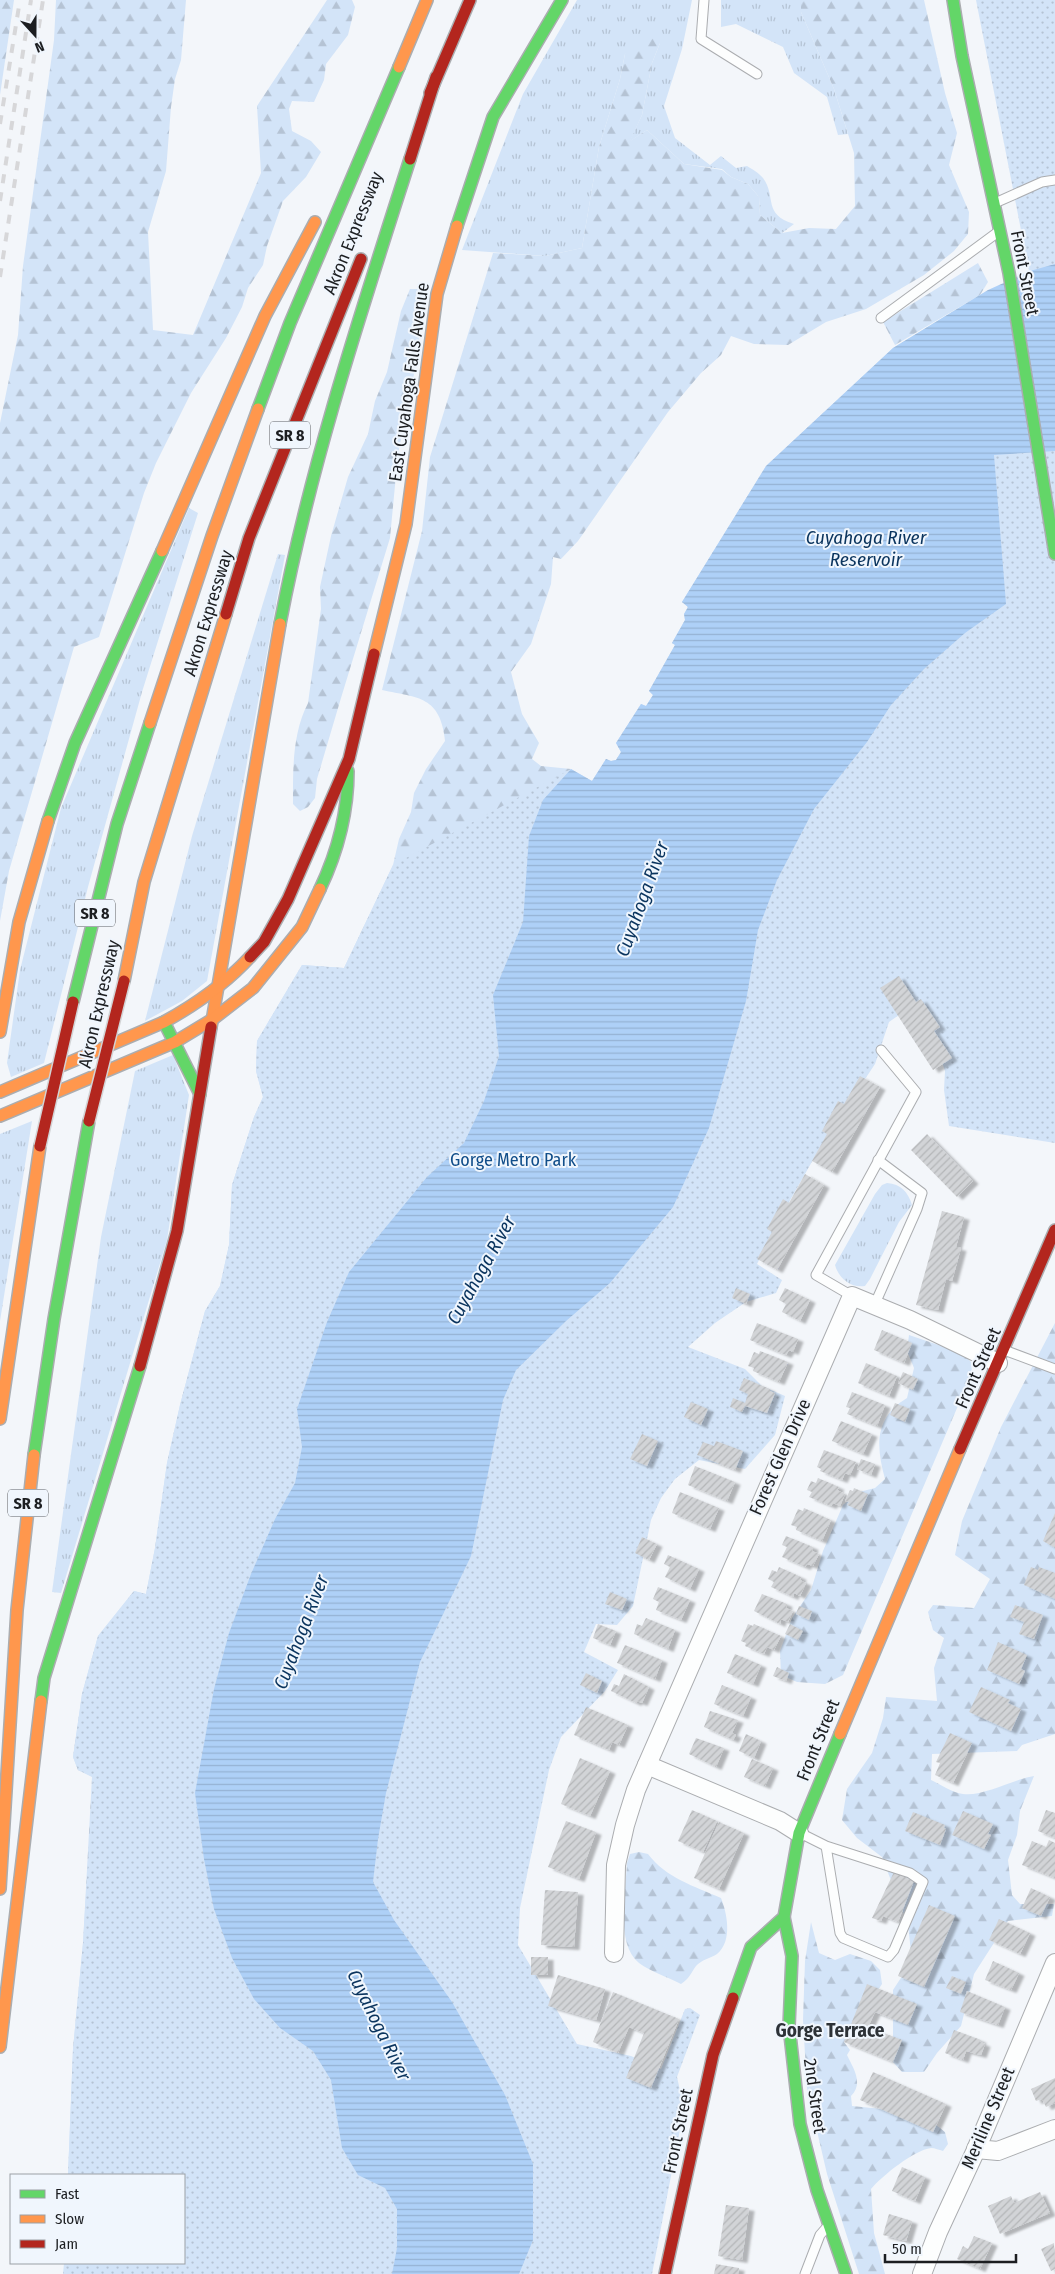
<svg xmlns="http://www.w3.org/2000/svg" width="1055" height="2274" font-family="'Fira Sans Condensed',sans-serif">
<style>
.grass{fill:url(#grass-tufts)}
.forest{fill:url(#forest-firs)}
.park{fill:url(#park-dots)}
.water{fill:url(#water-rules)}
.building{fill:url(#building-hatch);filter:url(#shadow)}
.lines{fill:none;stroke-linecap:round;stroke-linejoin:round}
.lane-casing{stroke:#abadb0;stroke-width:11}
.street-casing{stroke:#abadb0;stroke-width:20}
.fast-casing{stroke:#abadb0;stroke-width:14}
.slow-casing{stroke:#abadb0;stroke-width:14}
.jam-casing{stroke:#abadb0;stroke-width:14}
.lane{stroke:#fdfefe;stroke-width:9}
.street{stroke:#fdfefe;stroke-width:18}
.fast{stroke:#63d668;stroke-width:11}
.slow{stroke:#ff974d;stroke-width:11}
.jam{stroke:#b3261e;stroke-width:11}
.rail{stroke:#d7d7d9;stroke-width:4;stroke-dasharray:9 9;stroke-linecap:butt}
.jam-bridge-casing{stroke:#d2d3d5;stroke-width:14;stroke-linecap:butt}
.jam-bridge{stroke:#b3261e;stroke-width:11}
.labels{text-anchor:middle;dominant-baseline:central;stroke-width:4;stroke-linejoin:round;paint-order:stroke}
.shield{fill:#f0f6fd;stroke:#5c5f63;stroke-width:1}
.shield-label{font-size:16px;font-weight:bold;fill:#1c1e21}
.street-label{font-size:18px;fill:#1c1e21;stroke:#f0f6fd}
.park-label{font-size:18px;fill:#114e8a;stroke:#f0f6fd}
.water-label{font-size:19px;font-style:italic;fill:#0a345e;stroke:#f0f6fd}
.neighbourhood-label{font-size:19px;font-weight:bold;fill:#2d3237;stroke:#f0f6fd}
</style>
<defs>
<pattern id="grass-tufts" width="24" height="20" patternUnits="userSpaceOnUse" patternTransform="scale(1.25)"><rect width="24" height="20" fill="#d3e4f8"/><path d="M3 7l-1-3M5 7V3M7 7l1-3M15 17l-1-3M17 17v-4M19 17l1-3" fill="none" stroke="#b5c3d4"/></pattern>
<pattern id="forest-firs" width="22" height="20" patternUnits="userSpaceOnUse" patternTransform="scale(1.25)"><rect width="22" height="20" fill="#d3e4f8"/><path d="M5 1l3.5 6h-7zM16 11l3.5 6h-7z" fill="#b5c3d4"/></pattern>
<pattern id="park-dots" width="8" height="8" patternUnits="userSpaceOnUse" patternTransform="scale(1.25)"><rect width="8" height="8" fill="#d3e4f8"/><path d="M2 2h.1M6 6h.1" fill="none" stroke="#b5c3d4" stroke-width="1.8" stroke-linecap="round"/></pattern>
<pattern id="water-rules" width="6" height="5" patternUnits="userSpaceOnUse" patternTransform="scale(1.25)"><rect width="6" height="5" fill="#aed0f7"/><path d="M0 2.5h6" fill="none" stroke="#95b2d3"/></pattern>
<pattern id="building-hatch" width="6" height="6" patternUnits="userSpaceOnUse" patternTransform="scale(1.25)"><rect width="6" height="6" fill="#d2d4d7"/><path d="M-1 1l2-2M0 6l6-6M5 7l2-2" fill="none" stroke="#b4b6b8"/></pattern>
<filter id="shadow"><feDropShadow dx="5.5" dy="3" stdDeviation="1" flood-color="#0004"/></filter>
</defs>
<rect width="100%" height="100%" fill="#f3f6fa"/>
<g class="grass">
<path d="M577,0H692L682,49L664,106L675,138L710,165L721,156L736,168L747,166C752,169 759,173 763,178C777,197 762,214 794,224L782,233L760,215L759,197L748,184L731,177L722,169L684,164L647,130L629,142L642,115L652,63L660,43L625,54L620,79L599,147L582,248L545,256L462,250L523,94Z"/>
<polygon points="721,0 801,0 801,12 834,89 848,134 838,135 827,97 794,73 783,47 736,24 721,27"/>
<polygon points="189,508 198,513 142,692 88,887 44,1063 11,1077 7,1063 20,970 61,808"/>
<polygon points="278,554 285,555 207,981 182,1001 145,1021 192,836"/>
<polygon points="173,1055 189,1095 167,1240 61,1593 52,1592 101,1237 135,1071"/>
<polygon points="32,1121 0,1321 0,1134"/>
<path d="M887,1183C901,1184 908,1192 912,1205L899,1222L870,1279L865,1286C851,1288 839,1279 835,1265L875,1194L882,1185Z"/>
</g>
<g class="forest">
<polygon points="0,0 14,0 0,95"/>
<polygon points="56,0 186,0 181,60 175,79 171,107 166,171 148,232 153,330 193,335 261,173 257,106 327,0 352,0 355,7 348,35 326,64 324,80 314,102 292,101 289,109 292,131 311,141 321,152 306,177 283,201 267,246 263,265 248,288 242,307 226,338 191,393 156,463 144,493 99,637 74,647 9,871 0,921 0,423 18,335 23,266 54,40"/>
<path d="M801,0H924L945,93L957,133L949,165L969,212L968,234L954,251L924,275L866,309L826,322L788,345L754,344L731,336L721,355L701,373L668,412L578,541L561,559L553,557L551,584L531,644L511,672L522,714L539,743L532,759L541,766L571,769L543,800L397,2248L64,2274L184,2263V2175H68L73,2049L83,1943L92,1777L78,1770L73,1757L82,1694L98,1636L134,1591L146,1594L155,1548L167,1463L180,1405L205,1311L220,1286L229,1245L232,1185L254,1117L263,1097L256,1071L257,1041L302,965L344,968L393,865L399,839L411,812L414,793L426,769L445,741C440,696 419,698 382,690L422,531L430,457L493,253L545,256L582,248L599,147L620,79L625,54L638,39L653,31L660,43L652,63L642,115L630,141L647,130L684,164L722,170L731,177L748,184L759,197L760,215L782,233L809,228L836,229L855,206L854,153L834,89L801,12Z"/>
<polygon points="978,263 988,282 980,295 895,345 883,322"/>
<path d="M410,289H419L423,294L418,354L398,454L390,538L341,698L317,779L315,798L308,807L300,811L293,804C293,771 292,734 308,703L321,609L320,587L331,536L348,477L368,434L375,401L387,372L401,311Z"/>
<path d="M1055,1323V1734L1022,1745L1017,1751L932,1754L931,1780C940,1784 953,1793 963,1794C982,1797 1014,1779 1034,1776L1020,1811L1017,1835L1008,1860L1012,1895L1020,1904H1054L1052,1916L1008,1921L974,1974L961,2026L937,2053L924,2072H902L893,2062V1990L912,1961L908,1925L882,1857L857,1838L842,1820L847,1789L872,1753L883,1718L886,1697L937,1701L934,1668L944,1638L933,1630L928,1612L933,1605L974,1608L990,1579L955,1555L962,1521L1001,1427Z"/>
<path d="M909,1335L962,1353L971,1362L972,1373L843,1675L825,1684L797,1682L781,1675L780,1651L792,1618L811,1590L823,1551L843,1505L859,1492L875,1488L885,1479C876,1446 874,1418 907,1398L914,1368L907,1351Z"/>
<path d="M639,1852L648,1854C666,1878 694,1886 721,1898C727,1913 733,1941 717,1954C711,1958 701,1960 696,1966C691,1973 689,1979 681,1984C668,1977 651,1972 639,1963C615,1944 626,1890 627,1863L630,1854Z"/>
<path d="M811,1922L819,1953L835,1960L850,1954L871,1961L880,1970L882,1984L844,2042L850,2050L847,2055C853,2068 864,2083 851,2096L852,2106L921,2113L945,2132L948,2144L943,2151C939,2150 935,2148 931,2148C914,2150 882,2176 871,2189L874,2233L885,2274H859L827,2174L807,2088L803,2020L805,1961Z"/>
</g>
<polygon class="park" points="976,0 1055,0 1055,1143 949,1126 944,1090 945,1071 940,1056 899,1015 889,1022 875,1064 822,1144 780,1218 757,1264 782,1280 776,1293 746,1302 715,1323 688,1347 745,1369 762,1386 785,1396 775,1435 745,1469 699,1460 675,1479 661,1498 651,1520 633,1606 617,1625 596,1624 584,1652 618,1670 605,1691 561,1737 549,1770 520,1908 518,1945 577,2044 631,2056 661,2069 685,2009 690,2008 700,2015 677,2077 684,2109 652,2274 63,2274 64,2263 184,2263 184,2175 68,2175 73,2049 83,1943 93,1777 78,1770 73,1757 82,1694 98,1636 134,1591 146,1594 155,1548 167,1463 180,1405 205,1311 220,1286 229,1245 232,1185 254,1117 263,1097 256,1071 257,1041 302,965 344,968 393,865 571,769 592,781 606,759 611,761 616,760 621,752 616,743 641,704 646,706 653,695 649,691 675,645 672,643 685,620 684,614 688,607 682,602 766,466 893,348 980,295 1029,271"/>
<polygon class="water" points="1055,264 1055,451 994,455 1006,604 965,633 924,669 891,705 867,742 814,809 777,880 758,930 746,1001 709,1128 673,1207 610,1283 566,1321 516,1370 503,1400 471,1556 420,1662 386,1793 378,1839 373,1882 394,1920 452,2002 505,2095 533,2164 533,2240 519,2274 392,2274 397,2248 397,2209 385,2188 358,2175 342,2148 331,2080 313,2051 280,2028 254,1999 232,1958 214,1909 204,1859 195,1793 214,1689 229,1633 251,1574 275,1519 295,1483 302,1447 297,1409 327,1322 349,1272 427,1177 464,1143 484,1101 499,1056 493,995 523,922 529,836 543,800 571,769 592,781 606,759 611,761 616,760 621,752 616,743 641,704 646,706 653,695 649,691 675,645 672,643 685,620 684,614 688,607 682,602 766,466 893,348 988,290 1030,271"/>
<g class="building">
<polygon points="899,976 916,1002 921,999 940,1027 934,1031 952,1058 933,1070 880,988"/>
<polygon points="860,1076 880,1087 832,1172 812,1161 827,1134 822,1131 838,1101 844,1104"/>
<polygon points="927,1134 973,1181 957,1197 911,1150"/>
<polygon points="805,1174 824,1185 777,1270 757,1259 772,1232 767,1229 783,1199 789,1203"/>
<polygon points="942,1211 964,1217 956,1247 961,1248 952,1281 946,1279 938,1310 916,1305"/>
<polygon points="736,1288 750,1294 746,1304 732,1298"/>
<polygon points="785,1288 810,1300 800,1321 782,1312 786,1304 779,1300"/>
<polygon points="757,1323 798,1339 793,1352 789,1350 786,1355 750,1340"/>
<polygon points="882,1330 912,1343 904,1363 874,1350"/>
<polygon points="760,1351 788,1362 779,1382 753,1371 754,1368 748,1366 754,1352 759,1354"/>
<polygon points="866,1363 897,1376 889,1396 858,1383"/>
<polygon points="903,1372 918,1379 913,1390 898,1383"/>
<polygon points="744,1378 770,1389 770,1391 775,1393 767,1413 745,1406 742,1412 730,1407 733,1398 745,1403 748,1394 739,1390"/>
<polygon points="852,1392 885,1405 877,1426 847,1414 850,1408 846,1407"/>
<polygon points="691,1402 708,1409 701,1425 684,1417"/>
<polygon points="895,1403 910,1409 905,1422 890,1415"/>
<polygon points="841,1421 872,1434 863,1454 832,1441"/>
<polygon points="642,1434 658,1441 647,1466 630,1459"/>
<polygon points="716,1441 743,1451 735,1470 697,1455 703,1442 714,1446"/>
<polygon points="824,1450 856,1462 850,1475 845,1473 842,1480 820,1471 821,1469 817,1467"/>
<polygon points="861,1459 875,1464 871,1475 857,1469"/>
<polygon points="695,1466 735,1482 727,1501 688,1485"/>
<polygon points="818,1478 839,1487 837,1490 845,1494 840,1506 833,1503 831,1506 809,1497 812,1492 807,1490 811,1481 816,1483"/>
<polygon points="854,1488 868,1494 861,1511 847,1505 849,1502 845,1501 850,1490 853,1491"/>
<polygon points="680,1492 719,1508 710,1529 672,1513"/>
<polygon points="804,1508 831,1520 822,1541 796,1530 797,1527 791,1525 798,1509 803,1511"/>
<polygon points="1055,1513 1055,1548 1043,1541"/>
<polygon points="786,1536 813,1547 812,1551 819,1554 813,1566 807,1564 805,1567 782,1557 787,1547 782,1545"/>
<polygon points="642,1537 657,1544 649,1560 635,1553"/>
<polygon points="668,1555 699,1569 690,1589 665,1577 670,1567 664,1564"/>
<polygon points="779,1567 801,1577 800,1580 806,1583 800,1596 794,1593 793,1597 771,1587 774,1582 768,1579 772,1570 777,1572"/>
<polygon points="1031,1567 1038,1570 1039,1567 1055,1573 1055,1599 1024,1585"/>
<polygon points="658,1587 690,1600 681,1620 656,1610 659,1602 653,1599"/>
<polygon points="610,1592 627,1599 622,1610 605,1604"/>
<polygon points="762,1594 787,1604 786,1608 793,1611 788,1622 781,1619 780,1624 754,1611"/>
<polygon points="1015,1605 1043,1615 1034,1639 1019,1634 1024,1622 1010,1617"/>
<polygon points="799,1606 812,1611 809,1620 796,1614"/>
<polygon points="646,1618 675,1630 668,1649 634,1634 637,1624 642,1626"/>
<polygon points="598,1624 616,1631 610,1645 593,1638"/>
<polygon points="748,1624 753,1626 754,1624 781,1636 774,1650 767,1647 764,1654 745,1646 746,1643 741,1641"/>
<polygon points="790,1624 803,1631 798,1640 785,1634"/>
<polygon points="998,1642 1027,1655 1021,1669 1025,1671 1019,1684 987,1670"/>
<polygon points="625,1645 662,1660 655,1679 617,1663"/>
<polygon points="735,1654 761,1665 753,1684 727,1673"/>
<polygon points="777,1667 789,1673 786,1681 773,1676"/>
<polygon points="586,1673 602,1681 597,1693 580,1685"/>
<polygon points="624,1674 649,1687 642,1703 637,1701 636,1703 611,1691 614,1684 619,1686"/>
<polygon points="722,1685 751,1697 743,1716 714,1704"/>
<polygon points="981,1687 1010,1700 1008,1703 1021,1709 1011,1731 969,1712"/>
<polygon points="586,1707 628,1725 619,1745 612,1742 609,1750 574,1735"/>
<polygon points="710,1711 738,1720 732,1733 736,1735 733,1740 704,1727"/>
<polygon points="950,1733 972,1743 953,1783 935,1775 940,1763 936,1762"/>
<polygon points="746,1734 761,1741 754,1758 739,1751"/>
<polygon points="696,1738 724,1748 716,1767 689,1754"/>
<polygon points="580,1758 610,1771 590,1816 561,1804"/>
<polygon points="752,1759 773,1768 765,1786 744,1777"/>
<polygon points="692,1810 717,1821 703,1852 678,1841"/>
<polygon points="1046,1810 1055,1813 1055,1838 1038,1831"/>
<polygon points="963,1811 993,1824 988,1834 991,1835 984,1849 952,1835"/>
<polygon points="913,1812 945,1825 944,1828 946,1829 940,1845 905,1831"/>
<polygon points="566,1821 596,1832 579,1879 548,1867"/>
<polygon points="719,1822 744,1833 719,1889 694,1878"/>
<polygon points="1049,1840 1055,1843 1055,1878 1022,1865 1032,1841 1046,1847"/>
<polygon points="894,1872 914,1881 898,1922 883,1916 881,1921 872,1918"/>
<polygon points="1031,1888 1050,1897 1041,1916 1022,1908"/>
<polygon points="545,1890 578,1892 574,1947 541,1945"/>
<polygon points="929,1905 955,1916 924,1987 898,1976"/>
<polygon points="999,1919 1030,1933 1020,1954 989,1940"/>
<rect x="531" y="1957" width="17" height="18"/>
<polygon points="993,1961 1019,1973 1011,1990 985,1980"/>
<polygon points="558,1975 605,1989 596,2020 548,2006"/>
<polygon points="952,1976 966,1982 961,1994 946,1988"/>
<polygon points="867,1984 917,2004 908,2025 875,2012 868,2027 902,2040 893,2062 844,2042"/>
<polygon points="967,1991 1005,2007 998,2025 960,2012"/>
<polygon points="613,1992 679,2019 651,2088 626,2078 644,2033 629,2027 618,2053 593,2042"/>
<polygon points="954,2030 981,2040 980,2042 985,2044 981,2055 966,2051 963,2060 945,2053"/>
<polygon points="873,2072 946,2104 933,2132 860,2100"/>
<polygon points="1055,2078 1055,2103 1046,2107 1042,2099 1036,2101 1031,2089"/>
<polygon points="902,2167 925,2177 915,2201 892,2191"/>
<polygon points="1040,2192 1050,2213 1000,2234 988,2206 1011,2196 1014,2203"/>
<polygon points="726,2205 749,2208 742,2260 718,2256"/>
<polygon points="889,2214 912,2221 906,2241 883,2235"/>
<polygon points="974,2236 992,2243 980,2269 957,2259 963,2246 968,2249"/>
<polygon points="1054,2243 1055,2269 1051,2271 1041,2249"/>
<polygon points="716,2264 739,2268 738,2274 714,2274"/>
</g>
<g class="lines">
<g class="lane-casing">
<g id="lane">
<polyline points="704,0 701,39 757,74"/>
<polyline points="995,203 1042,182 1055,180"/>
<polyline points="881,318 998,232"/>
<polyline points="852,1296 816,1275 916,1092 881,1050"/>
<polyline points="874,1306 917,1209 922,1193 878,1160"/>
<polyline points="1004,1350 1055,1369"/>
<polyline points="800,1833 826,1846 840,1933 843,1938 888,1957 894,1950 923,1882 910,1873 826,1846"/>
<polyline points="805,2274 820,2235 827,2227"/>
</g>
</g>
<g class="street-casing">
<g id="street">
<polyline points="647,1765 780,1821 799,1833"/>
<polyline points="614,1953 616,1865 625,1825 636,1790 852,1296 910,1320 998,1363"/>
<polyline points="976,2149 998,2151 1055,2129"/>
<polyline points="922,2274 938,2232 975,2152 1055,1963"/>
</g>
</g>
<g class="fast-casing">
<g id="fast">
<polyline points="953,0 962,56 1009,273 1055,554"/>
<polyline points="457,226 493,117 562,0"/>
<polyline points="258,409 290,323 399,67"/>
<path d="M280,624C310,466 361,312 410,159"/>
<polyline points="48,821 75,743 162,551"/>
<path d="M320,889C338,851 348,813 348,771"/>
<polyline points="73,1002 117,824 150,723"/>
<polyline points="164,1022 200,1094"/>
<polyline points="34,1455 54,1319 89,1121"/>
<polyline points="41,1701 44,1678 140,1366"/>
<polyline points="784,1917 792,1956 789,2026 800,2124 817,2190 846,2274"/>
<polyline points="733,1998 751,1947 784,1917 799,1833 840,1734"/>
</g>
</g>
<g class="slow-casing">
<g id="slow">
<polyline points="399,67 427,0"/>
<polyline points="162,551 265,316 315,222"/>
<polyline points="374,654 406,524 437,294 457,226"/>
<polyline points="150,723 212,536 258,409"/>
<polyline points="124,981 144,882 226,614"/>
<polyline points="211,1027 280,624"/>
<polyline points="0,1032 19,922 48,821"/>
<path d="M0,1092L164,1022C195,1005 226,983 250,957"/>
<polyline points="0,1116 175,1042 213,1019 253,988 302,927 320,889"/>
<polyline points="0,1419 40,1146"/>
<polyline points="840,1734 960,1449"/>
<polyline points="0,1889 17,1610 34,1455"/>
<polyline points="0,2047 41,1701"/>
</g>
</g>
<g class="jam-casing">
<g id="jam">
<polyline points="430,93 470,0"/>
<polyline points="410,159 436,77"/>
<polyline points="226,614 249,538 361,259"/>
<polyline points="250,957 264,942 288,899 349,759 374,654"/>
<polyline points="140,1366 177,1231 211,1027"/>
<polyline points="960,1449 1055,1230"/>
<polyline points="665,2274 713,2055 733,1998"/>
</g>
</g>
<use href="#lane" class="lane"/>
<use href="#street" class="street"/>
<use href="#fast" class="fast"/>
<use href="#slow" class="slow"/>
<use href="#jam" class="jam"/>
<g class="rail">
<polyline points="0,124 20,0"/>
<polyline points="0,201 31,0"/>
<polyline points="0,277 43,0"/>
</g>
<g class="jam-bridge-casing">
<g id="jam-bridge">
<polyline points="89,1121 124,981"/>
<polyline points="40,1146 73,1002"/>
</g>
</g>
<use href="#jam-bridge" class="jam-bridge"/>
</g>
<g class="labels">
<g class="shield">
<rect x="270" y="421.5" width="40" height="27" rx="4"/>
<rect x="75" y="899.5" width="40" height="27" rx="4"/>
<rect x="8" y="1489.5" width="40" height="27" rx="4"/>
</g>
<g class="shield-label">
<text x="290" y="435">SR 8</text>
<text x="95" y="913">SR 8</text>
<text x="28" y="1503">SR 8</text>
</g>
<g class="street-label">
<text transform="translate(353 233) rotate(-68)">Akron Expressway</text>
<text transform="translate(1025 273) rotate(79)">Front Street</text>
<text transform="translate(409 382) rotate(-82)">East Cuyahoga Falls Avenue</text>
<text transform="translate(208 613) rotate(-73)">Akron Expressway</text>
<text transform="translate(99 1004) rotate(-77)">Akron Expressway</text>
<text transform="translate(978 1368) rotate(-66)">Front Street</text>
<text transform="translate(780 1457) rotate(-66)">Forest Glen Drive</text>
<text transform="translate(818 1740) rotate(-68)">Front Street</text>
<text transform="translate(815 2096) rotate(82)">2nd Street</text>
<text transform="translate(988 2118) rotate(-67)">Meriline Street</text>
<text transform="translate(678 2131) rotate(-78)">Front Street</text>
</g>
<g class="park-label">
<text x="513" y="1160">Gorge Metro Park</text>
</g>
<g class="water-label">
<text x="866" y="537">Cuyahoga River<tspan x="866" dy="22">Reservoir</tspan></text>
<text transform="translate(642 899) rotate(-70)">Cuyahoga River</text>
<text transform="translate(481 1270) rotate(-61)">Cuyahoga River</text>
<text transform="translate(301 1632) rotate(-69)">Cuyahoga River</text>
<text transform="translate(379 2025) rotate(64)">Cuyahoga River</text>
</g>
<g class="neighbourhood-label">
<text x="830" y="2030">Gorge Terrace</text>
</g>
</g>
<rect x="10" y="2174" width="175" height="90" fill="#f0f6fd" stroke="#9ba0a5"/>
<rect x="20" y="2190" width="25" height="8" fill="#63d668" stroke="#9ba0a5"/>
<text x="55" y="2199" font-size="15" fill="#1c1e21">Fast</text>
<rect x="20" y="2215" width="25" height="8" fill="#ff974d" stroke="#9ba0a5"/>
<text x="55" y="2224" font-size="15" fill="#1c1e21">Slow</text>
<rect x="20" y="2240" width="25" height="8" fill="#b3261e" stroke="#9ba0a5"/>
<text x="55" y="2249" font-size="15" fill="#1c1e21">Jam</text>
<g transform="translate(35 35) rotate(159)" stroke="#f0f6fd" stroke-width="4" paint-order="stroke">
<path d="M0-4L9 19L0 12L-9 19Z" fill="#1c1e21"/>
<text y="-8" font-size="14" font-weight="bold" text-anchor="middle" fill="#1c1e21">N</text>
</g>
<path d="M885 2254v8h131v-8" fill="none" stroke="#1c1e21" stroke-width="2.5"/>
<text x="892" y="2254" font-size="15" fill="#1c1e21" stroke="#f0f6fd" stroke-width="4" paint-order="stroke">50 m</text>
</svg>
